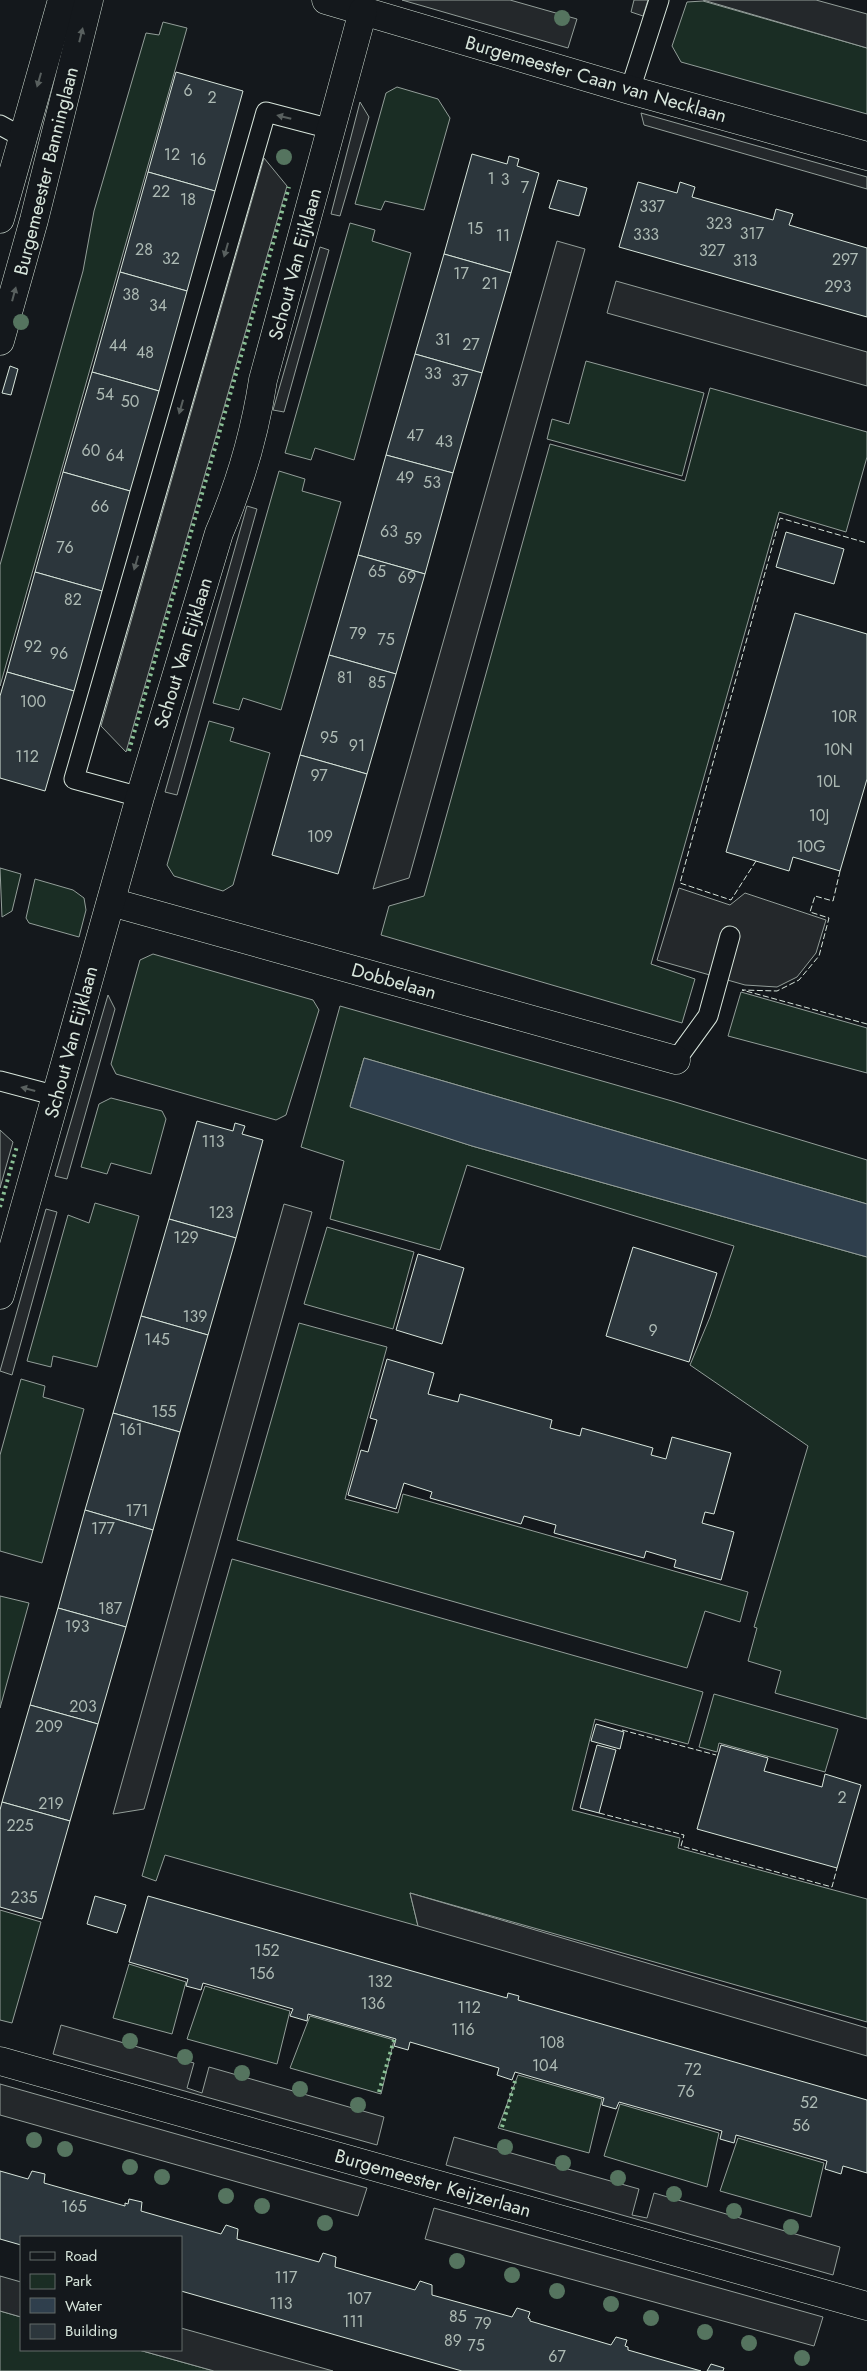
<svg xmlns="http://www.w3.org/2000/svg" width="867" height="2371" font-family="Jost,sans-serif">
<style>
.green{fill:#1a2d24;stroke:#939e99}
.parking{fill:#24282b;stroke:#939e99}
.water{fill:#2f3f4d;stroke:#939e99}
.building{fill:#2c363c;stroke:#d8e6dc}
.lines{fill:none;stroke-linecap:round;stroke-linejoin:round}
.service-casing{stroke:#d8e6dc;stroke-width:21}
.minor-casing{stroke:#d8e6dc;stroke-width:29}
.tertiary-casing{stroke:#d8e6dc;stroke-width:29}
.service{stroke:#14181c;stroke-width:19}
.minor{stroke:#14181c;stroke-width:28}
.tertiary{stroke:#14181c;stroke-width:28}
.hedge{stroke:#8ac095;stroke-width:4;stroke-dasharray:2.5 4;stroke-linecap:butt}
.fence{stroke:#d8e6dc;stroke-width:1;stroke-dasharray:6 2.5;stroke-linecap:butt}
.tree{fill:#55745f}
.oneway{fill:#59605f}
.labels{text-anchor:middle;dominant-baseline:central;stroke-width:4;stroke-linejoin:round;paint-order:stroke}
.number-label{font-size:16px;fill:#adbab4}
.street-label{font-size:19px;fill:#d8e6dc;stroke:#14181c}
</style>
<rect width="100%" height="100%" fill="#14181c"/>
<g class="green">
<polygon points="703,1 867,48 867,114 681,62 672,46 687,2"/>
<polygon points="163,22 187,28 0,686 0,565 83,271 94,211 146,33 159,35"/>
<polygon points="397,87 438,99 450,118 424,210 385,201 381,210 355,204 386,93"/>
<polygon points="350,223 375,230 372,241 411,253 354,460 315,448 311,460 285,453"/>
<polygon points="586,361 704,393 682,476 547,439 552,419 569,424"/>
<polygon points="710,388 867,432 867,457 846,532 779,512 651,964 695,979 682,1023 381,935 389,906 424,896 550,444 685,481"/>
<polygon points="279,471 305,479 302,491 341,502 281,710 243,698 239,710 213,703"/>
<polygon points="209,721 234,728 230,741 270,753 233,885 223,891 174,876 167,865"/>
<polygon points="0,868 21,874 12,911 2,917"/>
<polygon points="35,879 73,890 84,898 86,910 79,937 29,923 26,918"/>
<polygon points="153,954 313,1000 319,1010 286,1115 276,1120 116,1074 111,1064 140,960"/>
<polygon points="741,992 867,1028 867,1073 728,1036"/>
<polygon points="340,1006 672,1101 867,1160 867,1204 364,1058 350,1106 472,1146 867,1257 867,1719 775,1693 781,1671 748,1661 757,1628 754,1627 808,1446 690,1365 710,1317 734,1246 467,1165 440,1250 330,1219 344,1161 301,1147"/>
<polygon points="111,1098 162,1111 166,1119 151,1174 111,1163 107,1174 81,1167 99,1104"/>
<polygon points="95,1203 139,1216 97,1367 53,1356 51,1367 27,1361 68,1215 89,1223"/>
<polygon points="327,1227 414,1252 393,1329 304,1304"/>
<polygon points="299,1323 387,1347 345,1499 398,1513 403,1494 748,1592 740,1622 705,1611 687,1668 237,1540"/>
<polygon points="21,1379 45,1386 43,1397 84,1409 42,1563 0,1551 0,1455"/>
<polygon points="232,1559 703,1692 688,1744 595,1719 572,1810 680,1838 678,1848 867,1899 867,2022 410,1893 418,1926 165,1855 156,1881 142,1876"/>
<polygon points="0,1596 29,1603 0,1708"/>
<polygon points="714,1694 838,1729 825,1772 719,1743 717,1752 699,1747"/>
<polygon points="0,1910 41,1922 12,2023 0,2020"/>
<polygon points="129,1964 186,1982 172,2034 113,2018"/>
<polygon points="205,1986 290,2011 277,2064 187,2039"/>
<polygon points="310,2016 394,2040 381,2094 290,2068"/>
<polygon points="518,2075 602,2099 589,2153 498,2128"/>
<polygon points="620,2104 719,2133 707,2187 604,2156"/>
<polygon points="738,2138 824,2163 811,2217 720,2191"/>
<polygon points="0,2311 21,2317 21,2350 139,2350 214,2371 0,2371"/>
</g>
<g class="parking">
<polygon points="402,0 510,0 577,19 568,48"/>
<polygon points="634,0 648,0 643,16 631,12"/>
<polygon points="703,0 816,0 867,14 867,48"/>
<polygon points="360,102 369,117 340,216 331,214"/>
<polygon points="641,113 867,177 867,189 644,125"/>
<polygon points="264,158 287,186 126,752 101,726"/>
<polygon points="557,241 585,249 409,878 373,889"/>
<polygon points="320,247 329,250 284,412 273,410"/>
<polygon points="616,281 867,352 867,386 607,313"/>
<polygon points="247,506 257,509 177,795 165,792"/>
<polygon points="679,888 730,905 745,893 826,920 816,953 797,977 777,987 745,985 657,960"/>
<polygon points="108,995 115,1009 67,1179 55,1176"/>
<polygon points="0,1130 13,1142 0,1188"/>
<polygon points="284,1204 312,1212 144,1809 113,1814"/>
<polygon points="46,1209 57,1212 12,1375 0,1371"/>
<polygon points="410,1893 867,2028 867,2056 418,1926"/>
<polygon points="61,2025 194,2063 187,2088 202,2093 209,2067 384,2117 377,2145 53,2054"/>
<polygon points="0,2084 367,2188 358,2216 0,2115"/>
<polygon points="454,2137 639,2189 632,2215 647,2218 654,2193 840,2247 833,2275 446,2165"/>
<polygon points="434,2208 823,2317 814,2346 425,2239"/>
<polygon points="0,2276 21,2282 21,2317 0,2311"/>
<polygon points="181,2328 333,2371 214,2371 139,2350 181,2350"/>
</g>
<polygon class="water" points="364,1058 867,1204 867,1257 472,1146 350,1107"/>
<g class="building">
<polygon points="176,72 243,91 215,191 148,172"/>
<polygon points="472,154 507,164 509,156 519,159 517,166 539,173 511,273 444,254"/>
<polygon points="148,172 215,191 187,291 120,272"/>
<polygon points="558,180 587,188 579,216 549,208"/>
<polygon points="638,182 677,193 680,182 695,187 692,197 773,220 776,209 793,214 789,225 867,248 867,317 619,247"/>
<polygon points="444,254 511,273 482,373 415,354"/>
<polygon points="120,272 187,291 159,391 92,372"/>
<polygon points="415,354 482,373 453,473 386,455"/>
<polygon points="10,366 18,369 11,395 2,393"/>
<polygon points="92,372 159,391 130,491 63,472"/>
<polygon points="386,455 453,473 425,574 358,555"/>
<polygon points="63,472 130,491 102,591 35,572"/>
<polygon points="786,532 844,549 834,584 776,567"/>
<polygon points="358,555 425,574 396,674 329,655"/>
<polygon points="35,572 102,591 74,691 7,672"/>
<polygon points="795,613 867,634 867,779 840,871 793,857 789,871 726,852"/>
<polygon points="329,655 396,674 367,774 300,755"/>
<polygon points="7,672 74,691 45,791 0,778 0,696"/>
<polygon points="300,755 367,774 338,874 272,855"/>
<polygon points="197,1121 233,1131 235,1123 245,1126 242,1134 263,1140 236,1238 169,1219"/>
<polygon points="169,1219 236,1238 208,1335 141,1316"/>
<polygon points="633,1247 717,1273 689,1362 606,1336"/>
<polygon points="418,1254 464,1268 442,1344 396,1330"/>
<polygon points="141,1316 208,1335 180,1432 113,1413"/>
<polygon points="387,1359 434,1373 428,1394 458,1402 460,1394 552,1420 550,1428 580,1436 582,1428 653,1448 651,1455 666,1459 672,1437 731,1453 714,1514 705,1512 702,1523 734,1532 721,1580 674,1567 676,1560 646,1551 644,1558 554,1533 556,1525 524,1516 521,1524 430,1498 432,1492 404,1483 396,1509 348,1495 361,1450 368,1452 377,1420 370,1418"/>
<polygon points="113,1413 180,1432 153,1530 85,1510"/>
<polygon points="85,1510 153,1530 126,1627 58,1608"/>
<polygon points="58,1608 126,1627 98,1724 30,1705"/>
<polygon points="30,1705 98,1724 70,1821 2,1802"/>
<polygon points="596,1724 624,1732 620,1749 591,1741"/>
<polygon points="597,1745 616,1750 599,1813 580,1808"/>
<polygon points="721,1745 768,1758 764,1771 822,1787 825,1774 861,1785 837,1868 697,1829"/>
<polygon points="2,1802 70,1821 42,1919 0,1907 0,1810"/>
<polygon points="95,1896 126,1905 117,1933 87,1924"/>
<polygon points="148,1896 507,1998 508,1993 519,1996 518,2000 867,2100 867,2173 843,2166 841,2174 825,2169 827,2161 736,2135 734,2143 720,2139 722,2131 619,2102 616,2109 602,2105 604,2098 515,2072 512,2080 497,2075 499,2068 410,2042 408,2050 394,2046 396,2039 308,2014 307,2021 290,2016 293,2009 203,1983 201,1990 186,1986 188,1979 129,1962"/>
<polygon points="0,2171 28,2179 32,2171 45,2174 44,2183 125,2206 125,2203 128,2204 129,2199 142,2202 141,2211 221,2234 226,2225 238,2229 237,2239 319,2262 323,2253 336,2257 335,2267 415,2290 420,2281 432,2285 432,2295 512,2317 517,2308 530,2312 528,2318 530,2319 530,2321 611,2345 616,2337 627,2340 625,2346 628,2347 628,2350 701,2371 462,2371 181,2291 181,2237 21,2237 21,2245 0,2239"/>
<polygon points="711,2364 724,2368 723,2371 707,2371"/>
</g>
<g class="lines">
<g class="service-casing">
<g id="service">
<polyline points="630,90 659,0"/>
<polyline points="0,125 22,137"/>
<polyline points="140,797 74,779 266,112 331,129"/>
<polyline points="676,1060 708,1016 730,936"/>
<polyline points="0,1081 57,1096"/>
</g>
</g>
<g class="minor-casing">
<g id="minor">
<polyline points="326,0 630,90 867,156"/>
<polyline points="111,902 676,1060"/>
<path d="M0,1295L140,797L219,533C240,484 255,432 263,380L363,11"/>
<polyline points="0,2061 867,2306"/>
</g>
</g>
<g class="tertiary-casing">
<g id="tertiary">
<polyline points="0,219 62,0"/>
<polyline points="0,341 34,220 89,0"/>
</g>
</g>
<use href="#service" class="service"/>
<use href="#minor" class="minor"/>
<use href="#tertiary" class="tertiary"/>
<g class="hedge">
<polyline points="129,751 289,187"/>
<polyline points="0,1207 17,1146"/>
<polyline points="379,2092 394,2040"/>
<polyline points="502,2127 515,2081"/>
</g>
<g class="fence">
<polyline points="756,861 731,900 680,883 780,518 867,543"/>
<polyline points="840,871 833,901 815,896 810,912 829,918 819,956 799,980 777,991 742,990 867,1024"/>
<polyline points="622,1730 716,1755"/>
<polyline points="599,1813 684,1835 681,1846 832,1887 837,1868"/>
</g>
</g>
<g class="tree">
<circle cx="562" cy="18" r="8"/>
<circle cx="284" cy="157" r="8"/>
<circle cx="21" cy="322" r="8"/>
<circle cx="130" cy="2041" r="8"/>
<circle cx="185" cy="2057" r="8"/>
<circle cx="242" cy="2073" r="8"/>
<circle cx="300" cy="2089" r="8"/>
<circle cx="358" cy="2105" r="8"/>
<circle cx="34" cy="2140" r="8"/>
<circle cx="505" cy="2147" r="8"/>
<circle cx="65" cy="2149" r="8"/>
<circle cx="563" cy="2163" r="8"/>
<circle cx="130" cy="2167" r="8"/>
<circle cx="162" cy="2177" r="8"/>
<circle cx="618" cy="2178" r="8"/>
<circle cx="674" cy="2194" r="8"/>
<circle cx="226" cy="2196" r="8"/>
<circle cx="262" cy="2206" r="8"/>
<circle cx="734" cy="2211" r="8"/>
<circle cx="325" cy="2223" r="8"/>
<circle cx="791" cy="2227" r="8"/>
<circle cx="457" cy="2261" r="8"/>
<circle cx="512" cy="2275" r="8"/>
<circle cx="557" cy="2291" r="8"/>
<circle cx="611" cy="2304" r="8"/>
<circle cx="651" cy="2318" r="8"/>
<circle cx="705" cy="2332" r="8"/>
<circle cx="749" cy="2343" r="8"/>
<circle cx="802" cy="2358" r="8"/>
</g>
<defs><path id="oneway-solid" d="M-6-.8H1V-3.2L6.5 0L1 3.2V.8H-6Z" transform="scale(1.25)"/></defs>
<g class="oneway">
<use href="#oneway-solid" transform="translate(81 35) rotate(-76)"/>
<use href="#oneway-solid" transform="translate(39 80) rotate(106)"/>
<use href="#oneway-solid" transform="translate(284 117) rotate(-166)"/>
<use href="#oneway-solid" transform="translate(226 250) rotate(106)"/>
<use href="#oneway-solid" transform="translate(14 294) rotate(-75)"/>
<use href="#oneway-solid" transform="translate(181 407) rotate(106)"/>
<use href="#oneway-solid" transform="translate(136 563) rotate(106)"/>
<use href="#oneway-solid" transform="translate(28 1089) rotate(-165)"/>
</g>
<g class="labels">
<g class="number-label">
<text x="188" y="90">6</text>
<text x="212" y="97">2</text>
<text x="172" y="154">12</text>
<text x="198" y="159">16</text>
<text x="491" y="178">1</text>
<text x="505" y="179">3</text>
<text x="525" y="187">7</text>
<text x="161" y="191">22</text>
<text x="188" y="199">18</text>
<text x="652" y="206">337</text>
<text x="719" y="223">323</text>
<text x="475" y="228">15</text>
<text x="752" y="233">317</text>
<text x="646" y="234">333</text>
<text x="503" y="235">11</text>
<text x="144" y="249">28</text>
<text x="712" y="250">327</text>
<text x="171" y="258">32</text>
<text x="845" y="259">297</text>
<text x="745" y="260">313</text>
<text x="461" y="273">17</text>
<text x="490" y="283">21</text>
<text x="838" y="286">293</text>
<text x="131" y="294">38</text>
<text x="158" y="305">34</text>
<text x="443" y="339">31</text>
<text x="471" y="344">27</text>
<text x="118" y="345">44</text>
<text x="145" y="352">48</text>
<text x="433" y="373">33</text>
<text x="460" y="380">37</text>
<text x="105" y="394">54</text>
<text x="130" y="401">50</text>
<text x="415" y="435">47</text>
<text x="444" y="441">43</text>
<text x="91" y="450">60</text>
<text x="115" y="455">64</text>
<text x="405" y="477">49</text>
<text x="432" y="482">53</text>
<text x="100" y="506">66</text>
<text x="389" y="531">63</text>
<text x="413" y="538">59</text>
<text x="65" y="547">76</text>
<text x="377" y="571">65</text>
<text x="407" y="577">69</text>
<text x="73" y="599">82</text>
<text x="358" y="633">79</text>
<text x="386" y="639">75</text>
<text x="33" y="646">92</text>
<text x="59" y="653">96</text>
<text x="345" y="677">81</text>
<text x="377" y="682">85</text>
<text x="33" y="701">100</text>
<text x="844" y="716">10R</text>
<text x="329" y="737">95</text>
<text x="357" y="745">91</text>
<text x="838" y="749">10N</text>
<text x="27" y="756">112</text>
<text x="319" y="775">97</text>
<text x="828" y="781">10L</text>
<text x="819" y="815">10J</text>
<text x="320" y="836">109</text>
<text x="811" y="846">10G</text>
<text x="213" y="1141">113</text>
<text x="221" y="1212">123</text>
<text x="186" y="1237">129</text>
<text x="195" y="1316">139</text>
<text x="653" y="1330">9</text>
<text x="157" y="1339">145</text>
<text x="164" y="1411">155</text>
<text x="131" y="1429">161</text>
<text x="137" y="1510">171</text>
<text x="103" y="1528">177</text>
<text x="110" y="1608">187</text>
<text x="77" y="1626">193</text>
<text x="83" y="1706">203</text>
<text x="49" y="1726">209</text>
<text x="842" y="1797">2</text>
<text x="51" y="1803">219</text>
<text x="20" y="1825">225</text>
<text x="24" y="1897">235</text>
<text x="267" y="1950">152</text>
<text x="262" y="1973">156</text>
<text x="380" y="1981">132</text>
<text x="373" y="2003">136</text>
<text x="469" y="2007">112</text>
<text x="463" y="2029">116</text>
<text x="552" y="2042">108</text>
<text x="545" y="2065">104</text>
<text x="693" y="2069">72</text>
<text x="686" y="2091">76</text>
<text x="809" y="2102">52</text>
<text x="801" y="2125">56</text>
<text x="74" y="2206">165</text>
<text x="286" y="2277">117</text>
<text x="359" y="2298">107</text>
<text x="281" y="2303">113</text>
<text x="458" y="2316">85</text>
<text x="353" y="2321">111</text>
<text x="483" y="2323">79</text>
<text x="453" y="2340">89</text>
<text x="476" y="2345">75</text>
<text x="557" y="2356">67</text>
</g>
<g class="street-label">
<text transform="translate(596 79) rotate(16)">Burgemeester Caan van Necklaan</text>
<text transform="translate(46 171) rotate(-76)">Burgemeester Banninglaan</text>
<text transform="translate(295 264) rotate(-75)">Schout Van Eijklaan</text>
<text transform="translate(183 653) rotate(-73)">Schout Van Eijklaan</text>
<text transform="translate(394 981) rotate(16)">Dobbelaan</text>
<text transform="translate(71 1042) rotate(-75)">Schout Van Eijklaan</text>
<text transform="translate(433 2183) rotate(16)">Burgemeester Keijzerlaan</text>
</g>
</g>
<rect x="20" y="2236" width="162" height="115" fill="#14181c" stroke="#626a69"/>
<rect x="30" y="2252" width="25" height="8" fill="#14181c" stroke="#626a69"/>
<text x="65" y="2261" font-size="15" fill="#d8e6dc">Road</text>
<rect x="30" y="2274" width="25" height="15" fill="#1a2d24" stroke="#626a69"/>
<text x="65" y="2286" font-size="15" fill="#d8e6dc">Park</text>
<rect x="30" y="2298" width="25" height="15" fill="#2f3f4d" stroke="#626a69"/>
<text x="65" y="2311" font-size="15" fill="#d8e6dc">Water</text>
<rect x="30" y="2324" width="25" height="15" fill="#2c363c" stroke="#626a69"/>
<text x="65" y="2336" font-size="15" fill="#d8e6dc">Building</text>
</svg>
